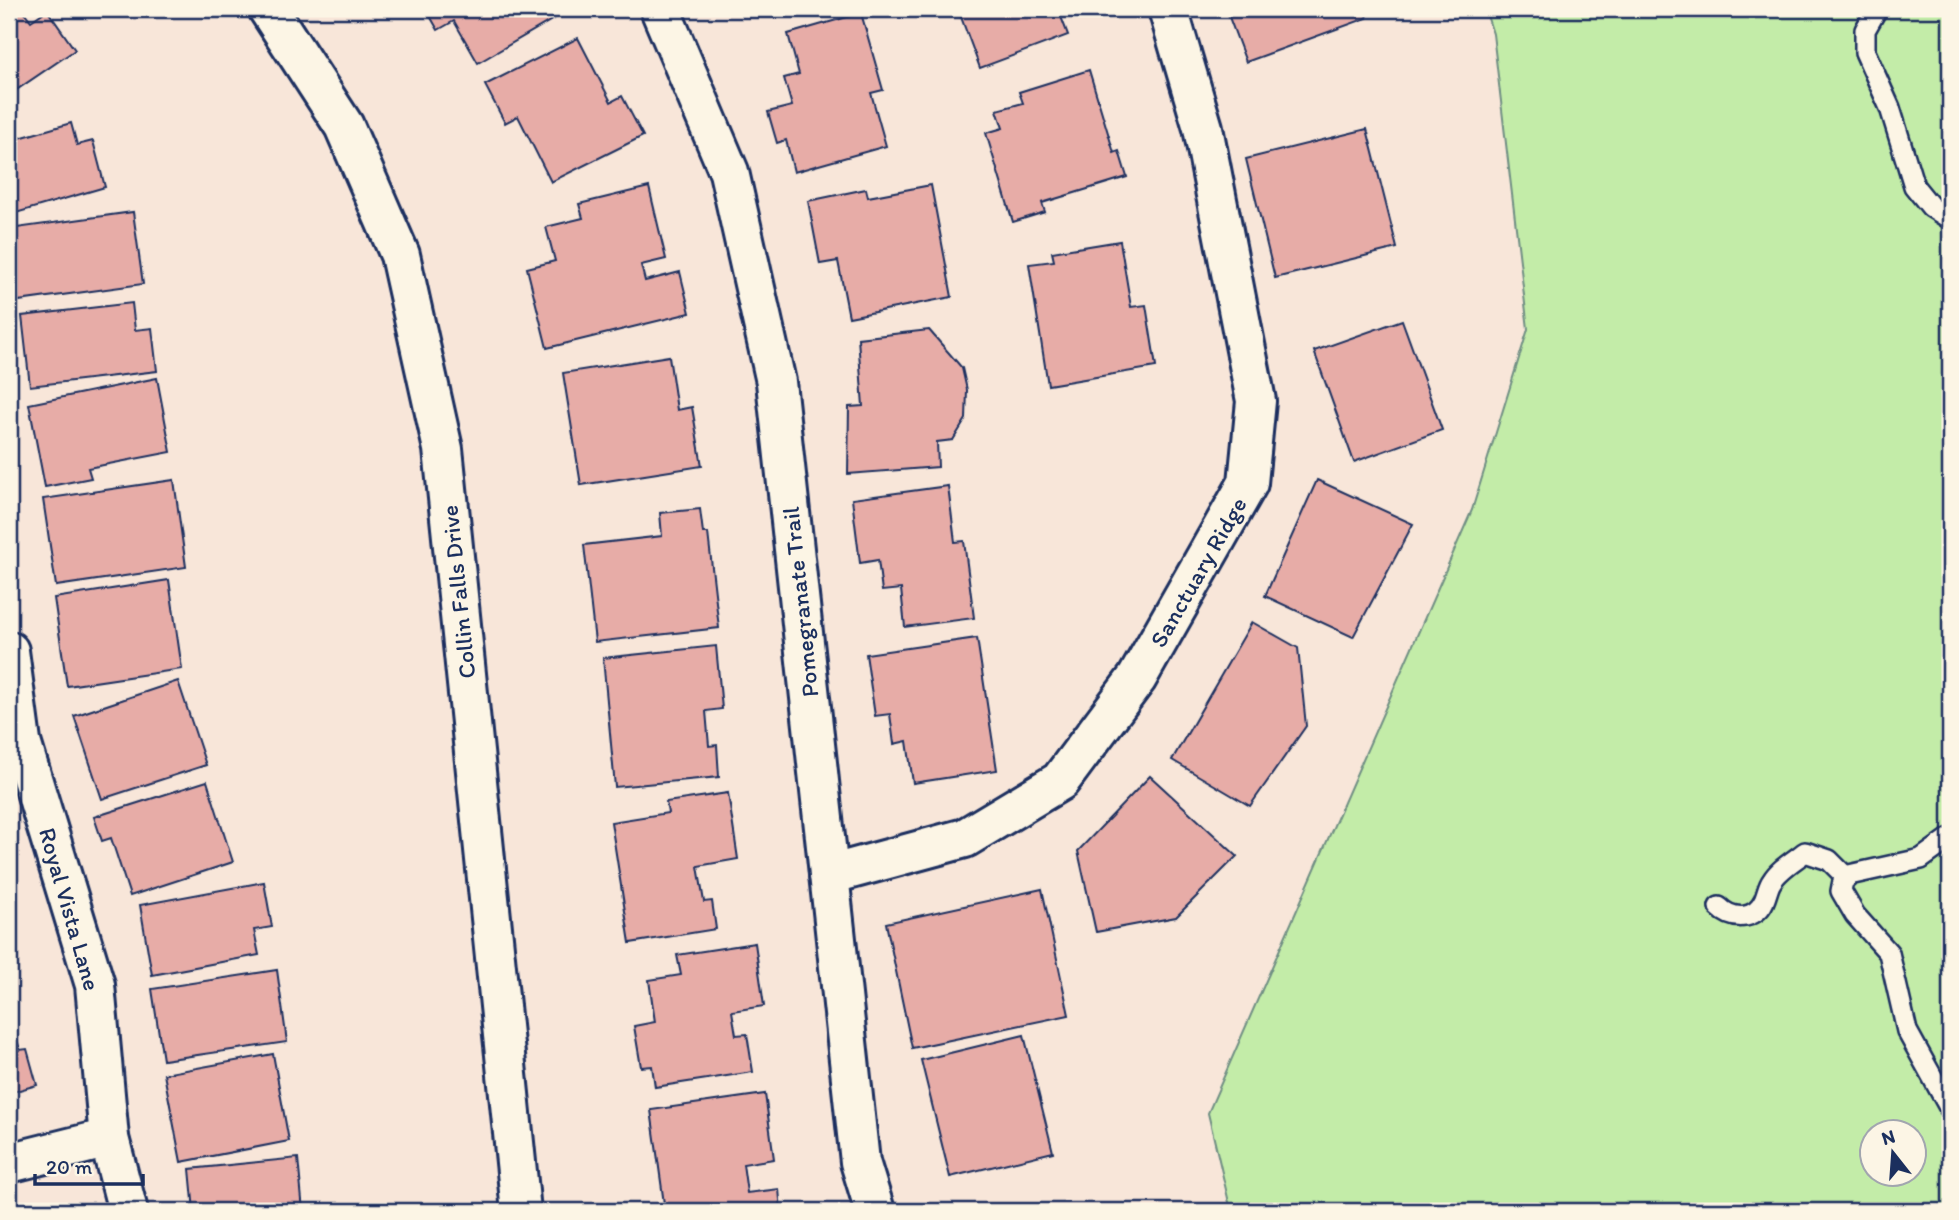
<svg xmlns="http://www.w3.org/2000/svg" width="1959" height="1220" font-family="Itim,sans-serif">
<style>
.green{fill:#c3eca8;stroke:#6f8e83;stroke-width:2;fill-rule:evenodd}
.building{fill:#e7aca7;stroke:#1b2f5e;stroke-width:2}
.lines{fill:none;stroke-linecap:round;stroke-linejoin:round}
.lane-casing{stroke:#1b2f5e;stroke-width:24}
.street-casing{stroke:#1b2f5e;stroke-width:44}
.lane{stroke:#fcf5e5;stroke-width:19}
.street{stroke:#fcf5e5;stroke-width:38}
.labels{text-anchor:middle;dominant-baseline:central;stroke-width:5;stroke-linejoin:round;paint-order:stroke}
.street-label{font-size:24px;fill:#1b2f5e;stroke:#fcf5e5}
</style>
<rect width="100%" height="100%" fill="#f8e6d9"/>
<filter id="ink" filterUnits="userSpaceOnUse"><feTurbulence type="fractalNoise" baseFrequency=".0143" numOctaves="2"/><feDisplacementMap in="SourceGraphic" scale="14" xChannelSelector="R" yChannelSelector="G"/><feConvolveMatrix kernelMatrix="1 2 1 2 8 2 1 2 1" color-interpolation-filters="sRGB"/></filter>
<g filter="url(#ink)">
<path class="green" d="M1485,9H1950V1211H1231L1208,1113L1472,510L1528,329L1493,34ZM1871,1132H1913V1174H1871Z"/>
<g class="building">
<polygon points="22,9 31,21 47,10 75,50 9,95 9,10"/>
<polygon points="426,9 566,9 567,11 478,63 454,21 438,30"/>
<polygon points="958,9 1058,9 1068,35 980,68"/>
<polygon points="1226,9 1364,9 1367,18 1246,62"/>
<polygon points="861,13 883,90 871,93 886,146 794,172 786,140 777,143 768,112 792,106 784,78 799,74 788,34"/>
<polygon points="578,38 611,102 622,96 643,136 551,182 518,116 505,123 485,85"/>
<polygon points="1089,70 1114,153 1119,151 1127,177 1042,203 1045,212 1013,222 986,133 1003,128 997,110 1023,103 1019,92"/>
<polygon points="71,123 77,145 93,141 105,187 9,215 9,141"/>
<polygon points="1367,129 1397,248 1275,278 1246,159"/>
<polygon points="931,185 952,297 849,317 838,261 820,264 808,201 866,189 868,197"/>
<polygon points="649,187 666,259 641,265 645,281 680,272 690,313 547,348 527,268 555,261 546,227 583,218 579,204"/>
<polygon points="133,212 143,284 18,301 9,229"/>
<polygon points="1120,241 1131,307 1146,305 1156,367 1048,385 1029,264 1054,261 1052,252"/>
<polygon points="132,303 135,330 152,328 157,371 30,386 22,316"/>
<polygon points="1402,320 1442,430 1354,462 1314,351"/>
<polygon points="929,330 962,368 967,390 966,419 953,440 937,442 938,467 848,474 849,407 863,406 858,338"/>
<polygon points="669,356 677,410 692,407 702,466 581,485 563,373"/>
<polygon points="157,378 171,452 88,468 91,478 45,487 29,404"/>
<polygon points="174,480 186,567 56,586 43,499"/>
<polygon points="1317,480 1413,524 1353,637 1265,596"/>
<polygon points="948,486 955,542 964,541 974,618 905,627 901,589 882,591 878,560 860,563 852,499"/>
<polygon points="700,509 703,533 708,533 719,628 595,642 584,545 662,536 660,513"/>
<polygon points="169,580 182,669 67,686 54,598"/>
<polygon points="1252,622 1298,648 1306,726 1250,806 1172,760"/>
<polygon points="977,638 997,770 913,783 907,741 894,744 890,714 875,716 866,654"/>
<polygon points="716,646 722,709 706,711 709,746 717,745 719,777 615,787 603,658"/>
<polygon points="178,681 206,765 102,799 74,716"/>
<polygon points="1150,776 1237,856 1176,917 1096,932 1078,851"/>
<polygon points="207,781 233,862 130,896 111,838 102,841 94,817"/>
<polygon points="728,793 738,859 698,866 704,902 712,901 716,929 630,943 611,822 668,813 666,802"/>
<polygon points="264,882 272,927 254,930 259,955 152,975 140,905"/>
<polygon points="1042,889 1069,1015 912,1048 886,923"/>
<polygon points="755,943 764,1006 732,1011 736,1035 747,1034 753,1072 655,1087 652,1066 641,1067 634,1026 655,1022 649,980 681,975 677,955"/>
<polygon points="277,970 287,1042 163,1060 152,989"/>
<polygon points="9,1011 20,1050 27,1049 37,1085 9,1093"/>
<polygon points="1024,1035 1053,1152 950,1177 921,1060"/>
<polygon points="273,1054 289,1141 181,1162 164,1074"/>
<polygon points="765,1094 774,1159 743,1164 747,1193 779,1189 781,1211 665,1211 651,1110"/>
<polygon points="298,1158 303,1211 194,1211 190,1169"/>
</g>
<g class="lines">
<g class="lane-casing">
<g id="lane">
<polyline points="1877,9 1865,30 1865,52 1890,108 1914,186 1931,207 1950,219"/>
<polyline points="1950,838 1921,859 1849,875 1843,881 1841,891 1855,915 1889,953 1907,1031 1950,1109"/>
<path d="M1719,907C1732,920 1755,921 1764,901C1767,895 1768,886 1772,881C1779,869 1795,860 1805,852L1829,860L1847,878"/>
</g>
</g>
<g class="street-casing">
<g id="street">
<polyline points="268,9 344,126 400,255 443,449 521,1211"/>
<polyline points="660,9 729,172 776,382 860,1162 875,1211"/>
<polyline points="9,651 21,742 95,985 109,1138 128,1211"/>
<polyline points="829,875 965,838 1060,781 1137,678 1248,483 1256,401 1203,128 1168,9"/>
<polyline points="9,1163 109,1138"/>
</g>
</g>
<use href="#lane" class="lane"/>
<use href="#street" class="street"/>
</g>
</g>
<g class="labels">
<g class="street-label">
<text transform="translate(1198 572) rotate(-60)">Sanctuary Ridge</text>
<text transform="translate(458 592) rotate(-96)">Collin Falls Drive</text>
<text transform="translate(800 602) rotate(-96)">Pomegranate Trail</text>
<text transform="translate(70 909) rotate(74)">Royal Vista Lane</text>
</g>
</g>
<rect width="1959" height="1220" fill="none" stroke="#fcf5e5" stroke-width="35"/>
<rect x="18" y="18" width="1924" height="1185" fill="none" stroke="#1b2f5e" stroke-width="2.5" filter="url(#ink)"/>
<g transform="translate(1893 1153) rotate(343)"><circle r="33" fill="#fcf5e5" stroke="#a2a6af" stroke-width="2"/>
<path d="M0-5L12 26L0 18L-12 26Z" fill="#1b2f5e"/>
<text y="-10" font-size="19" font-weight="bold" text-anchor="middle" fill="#1b2f5e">N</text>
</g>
<path d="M35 1174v10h108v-10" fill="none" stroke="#1b2f5e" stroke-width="3.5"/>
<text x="46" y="1174" font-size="21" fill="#1b2f5e" stroke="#fcf5e5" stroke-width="5" paint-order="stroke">20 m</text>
</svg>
